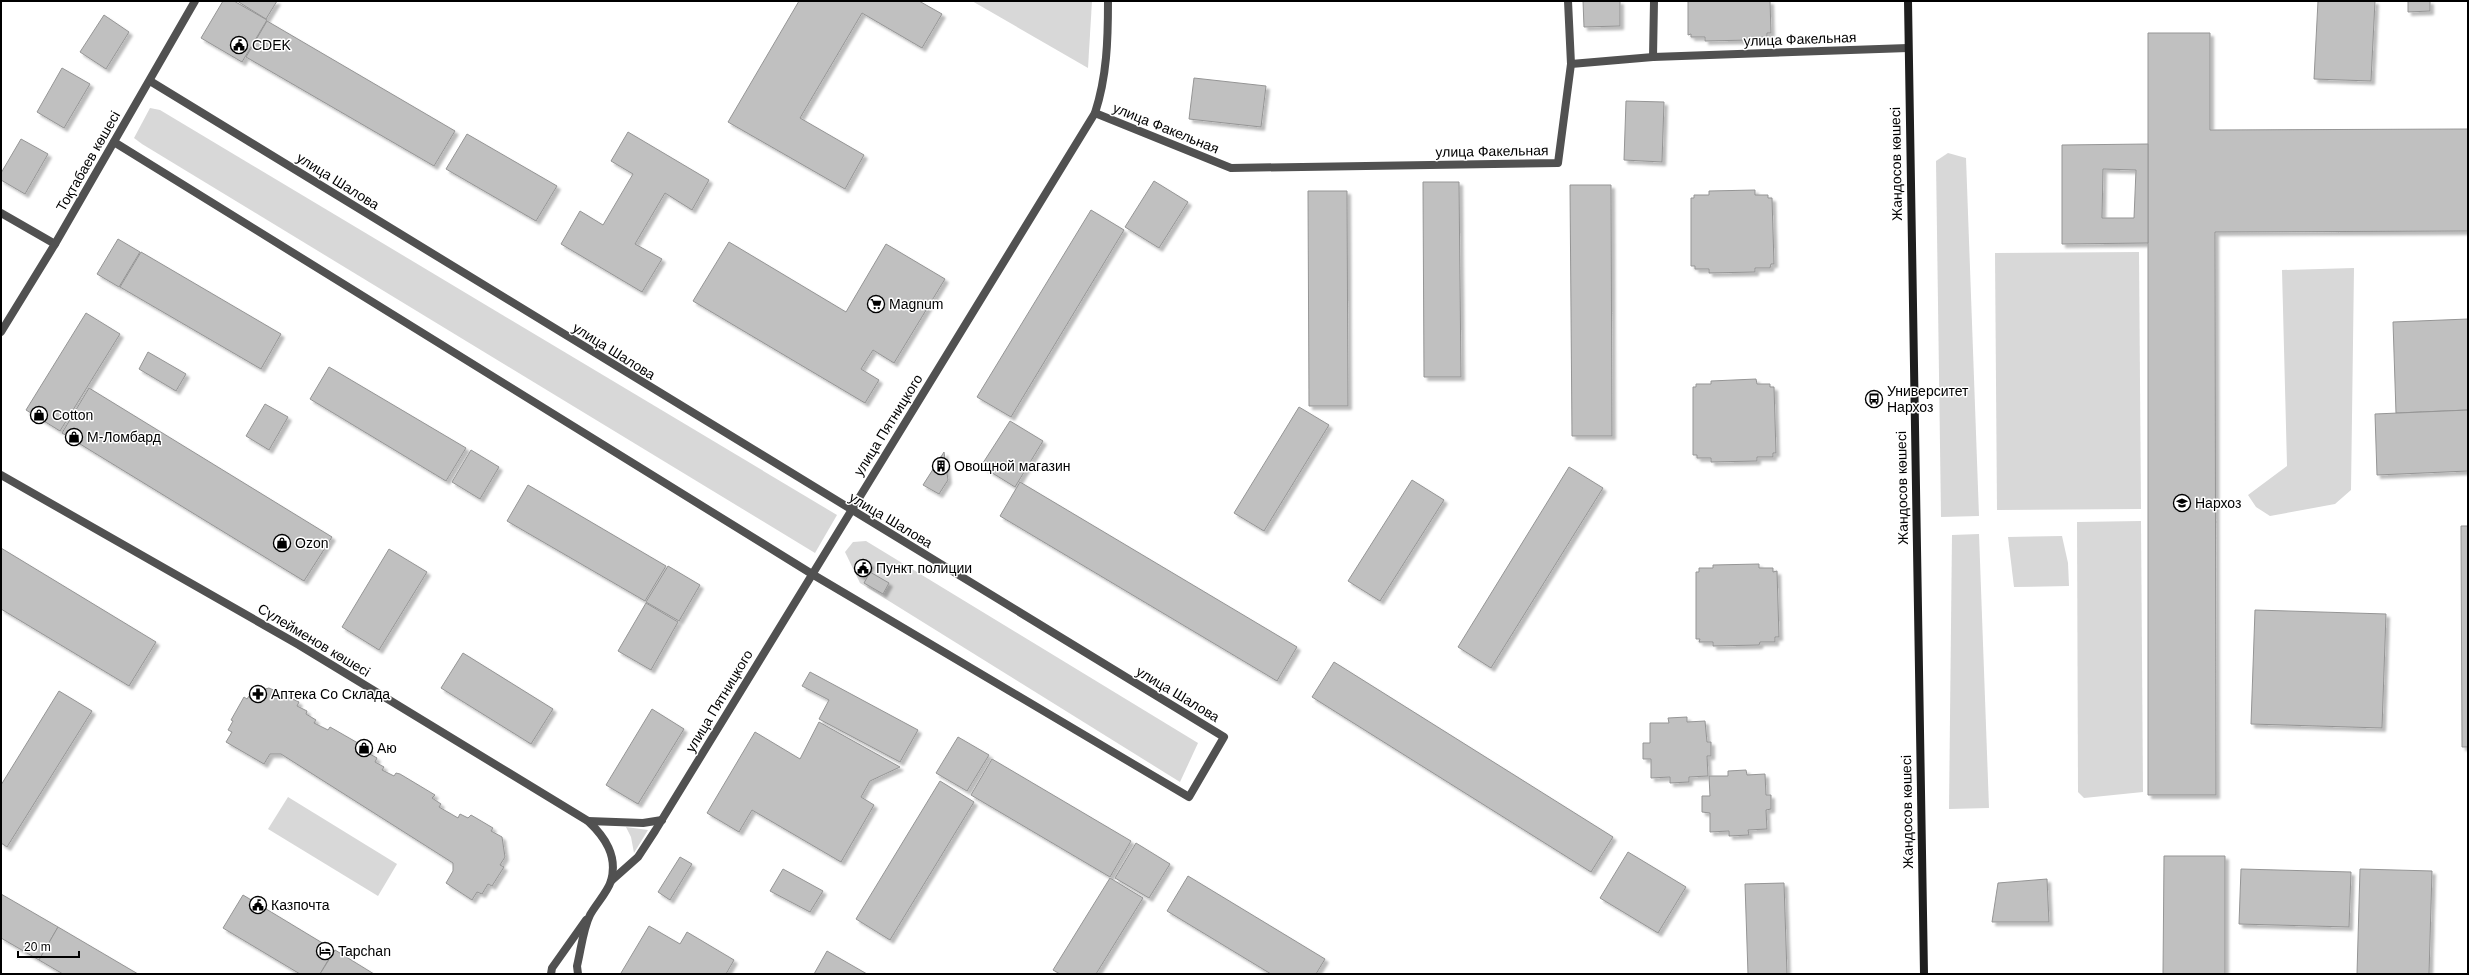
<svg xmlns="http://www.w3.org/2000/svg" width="2469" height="975" font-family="Arial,sans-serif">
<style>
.green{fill:#d8d8d8}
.building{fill:#c0c0c0;stroke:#959595;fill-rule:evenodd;filter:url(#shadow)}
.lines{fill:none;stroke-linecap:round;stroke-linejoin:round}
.minor{stroke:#515151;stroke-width:8}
.tertiary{stroke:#515151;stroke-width:8}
.secondary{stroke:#1e1e1e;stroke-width:8}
.labels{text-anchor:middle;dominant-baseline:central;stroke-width:3;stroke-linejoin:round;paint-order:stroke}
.street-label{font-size:14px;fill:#000;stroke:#fff}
.poi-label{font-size:14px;fill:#000;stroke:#fff;text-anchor:start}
</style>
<defs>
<filter id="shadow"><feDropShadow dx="3.5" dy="3.5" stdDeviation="1" flood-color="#0004"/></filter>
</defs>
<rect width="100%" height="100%" fill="#fff"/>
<g class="green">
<polygon points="972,1 1092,1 1088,68"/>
<polygon points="150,108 160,110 837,515 815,553 142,144 134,138"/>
<polygon points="1948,153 1966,158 1979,516 1941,517 1936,161"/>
<polygon points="2139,252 2141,509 1997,510 1995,253"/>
<polygon points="2354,268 2351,490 2335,504 2270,516 2256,507 2248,495 2287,466 2282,270"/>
<polygon points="2141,521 2143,792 2084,798 2078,792 2077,522"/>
<polygon points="1979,534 1989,808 1949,809 1952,535"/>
<polygon points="2062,536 2068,563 2069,586 2014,587 2008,537"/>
<polygon points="866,541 1198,743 1180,782 860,583 845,552 853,542"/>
<polygon points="288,797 397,864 378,896 268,829"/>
<polygon points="626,827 648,830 634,853 631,837"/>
</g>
<g class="building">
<polygon points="223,1 234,1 267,20 242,62 201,38"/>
<polygon points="237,1 277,1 266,19"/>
<polygon points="799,1 919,1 942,14 922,48 862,13 800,118 864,155 845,189 728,122"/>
<polygon points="1583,1 1620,1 1620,26 1584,27"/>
<polygon points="1688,1 1770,1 1771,33 1767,33 1767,37 1752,37 1751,40 1705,41 1705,37 1691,37 1691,34 1688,35"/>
<polygon points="2318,1 2375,1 2371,81 2314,79"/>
<polygon points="2408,1 2430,1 2430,11 2408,12"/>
<polygon points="104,15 129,32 106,69 80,52"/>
<polygon points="267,21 455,131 434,166 246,57"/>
<polygon points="2148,33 2210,33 2210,130 2468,129 2468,231 2215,232 2216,795 2148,795"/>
<polygon points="62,68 90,84 64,128 37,112"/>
<polygon points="1194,78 1266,86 1261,127 1189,119"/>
<polygon points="1626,101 1664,102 1662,162 1624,160"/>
<polygon points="628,132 709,180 692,210 665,193 635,244 662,259 642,292 561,244 580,211 603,225 633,174 611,161"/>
<polygon points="467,134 557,186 536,221 446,169"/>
<polygon points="21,139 48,154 25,194 1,180 1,173"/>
<path d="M2148,144V243L2062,244V145ZM2103,169L2136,170L2134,218H2102Z"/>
<polygon points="1154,181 1188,202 1159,248 1125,227"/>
<polygon points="1423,182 1459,182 1461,377 1424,377"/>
<polygon points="1570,185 1611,185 1612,436 1572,436"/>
<polygon points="1755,190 1755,195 1768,195 1768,198 1772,198 1774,264 1771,264 1770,268 1755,268 1755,272 1709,273 1709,269 1695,269 1695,266 1691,266 1691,198 1694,198 1694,195 1709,195 1709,191"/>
<polygon points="1308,191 1347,191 1348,406 1309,406"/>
<polygon points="1091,210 1124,230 1011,417 977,397"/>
<polygon points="118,239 140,252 119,287 97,274"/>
<polygon points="729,242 846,312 886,244 945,279 894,363 873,350 861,369 879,380 865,403 693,301"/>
<polygon points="141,252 281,334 261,369 120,287"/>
<polygon points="86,313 120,334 60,431 26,410"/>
<polygon points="2468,319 2468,410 2396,413 2393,322"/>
<polygon points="148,352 186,374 176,391 139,369"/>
<polygon points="329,367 466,448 446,481 310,399"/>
<polygon points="1756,379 1757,384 1770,384 1770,387 1774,387 1776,453 1773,453 1773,457 1757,457 1757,461 1711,462 1711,458 1697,458 1697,455 1693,455 1693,387 1696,387 1696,384 1711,384 1711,381"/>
<polygon points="89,388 332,537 304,581 62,433"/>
<polygon points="265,404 288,417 269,450 246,436"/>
<polygon points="1299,407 1329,425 1264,531 1234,513"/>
<polygon points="2468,410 2468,471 2377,475 2375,414"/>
<polygon points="1010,421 1043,441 1015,487 981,466"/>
<polygon points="471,450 499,467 480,499 452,482"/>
<polygon points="944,452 948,480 939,494 923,485"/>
<polygon points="1569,467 1603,488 1491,668 1458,647"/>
<polygon points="1412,480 1444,500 1380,601 1348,581"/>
<polygon points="1020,482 1297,647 1277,681 1000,516"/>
<polygon points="528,485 666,566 645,601 507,521"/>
<polygon points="2461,526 2468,526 2468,747 2462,747"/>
<polygon points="1,548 156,642 129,686 1,609"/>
<polygon points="389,549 427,572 379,650 342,627"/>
<polygon points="863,559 871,564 863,577 855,572"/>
<polygon points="1759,564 1759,568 1773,568 1773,572 1777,571 1779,637 1775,637 1775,642 1760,642 1759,645 1713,646 1713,642 1699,642 1700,639 1696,639 1696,572 1699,572 1699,568 1713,568 1713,565"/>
<polygon points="668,566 700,585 679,621 646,602"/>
<polygon points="870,572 889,583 883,594 864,583"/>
<polygon points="646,603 678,622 651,670 618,651"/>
<polygon points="2255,610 2386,614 2382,728 2251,724"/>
<polygon points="463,653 553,709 531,744 441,688"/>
<polygon points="1334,662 1613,837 1591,872 1312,697"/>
<polygon points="810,672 918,730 900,762 819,719 829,700 802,686"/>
<polygon points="269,688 299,702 297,706 307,711 306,714 316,720 314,723 328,730 330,727 370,750 368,753 377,758 375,762 384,767 382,770 394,776 396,773 400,774 435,795 432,798 441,804 439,807 458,818 460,814 468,818 471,815 493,828 491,831 502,837 505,857 500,865 504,867 492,886 488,884 482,894 477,892 472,900 446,883 453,871 453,863 281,754 270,754 264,764 226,742 232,732 228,730 233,721 231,720 244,697 247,699 251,693"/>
<polygon points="59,691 92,711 7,847 1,843 1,785"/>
<polygon points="652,709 684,729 638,804 606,785"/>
<polygon points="1687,717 1687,722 1705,721 1707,742 1711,742 1711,756 1707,756 1708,776 1689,777 1689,782 1670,783 1670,777 1651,778 1651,759 1643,759 1643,743 1650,743 1650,723 1669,723 1668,718"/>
<polygon points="819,722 900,767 870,781 861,797 874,805 841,862 752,810 739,832 707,813 755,732 800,759"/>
<polygon points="958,737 989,755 967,791 936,773"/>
<polygon points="992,759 1131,841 1110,877 971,795"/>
<polygon points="1746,770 1747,775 1765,774 1766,795 1771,795 1771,809 1766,810 1767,829 1748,830 1749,835 1729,836 1729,831 1710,832 1710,813 1702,812 1702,796 1710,796 1709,776 1728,776 1728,771"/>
<polygon points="940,781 974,802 890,940 856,919"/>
<polygon points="1136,843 1170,864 1149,898 1115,878"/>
<polygon points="1628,852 1686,887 1658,933 1600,898"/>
<polygon points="2164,856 2225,856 2225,974 2163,974"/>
<polygon points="680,857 692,864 670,900 658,892"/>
<polygon points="783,869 823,891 810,912 770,891"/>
<polygon points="2241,869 2351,872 2349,927 2239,924"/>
<polygon points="2360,869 2432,871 2429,974 2357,974"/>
<polygon points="1188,876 1325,959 1316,974 1271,974 1167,911"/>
<polygon points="1110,878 1143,898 1096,974 1060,974 1053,970"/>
<polygon points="2047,879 2049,922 1992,922 1998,883"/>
<polygon points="1784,883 1787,974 1748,974 1745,884"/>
<polygon points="1,894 58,927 39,960 1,938"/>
<polygon points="243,895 334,950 320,974 300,974 223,928"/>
<polygon points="649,926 680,944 687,932 734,960 726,974 622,974 621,973"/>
<polygon points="58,927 138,974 63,974 39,960"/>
<polygon points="335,950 374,974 320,974"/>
<polygon points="827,951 867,974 814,974"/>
</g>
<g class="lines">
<g class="minor">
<polyline points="1568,1 1571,64"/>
<polyline points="1653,57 1654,1"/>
<polyline points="1095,113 1231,168 1558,163 1571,64 1653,57 1908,48"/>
<polyline points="114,142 812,574 1189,797 1224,737 150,81"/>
<polyline points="1,213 55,244"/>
<polyline points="1,332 55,244 195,1"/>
<polyline points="588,821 643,823 662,820"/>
<path d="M611,881L638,857L655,831L1095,113C1107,76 1108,40 1108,1"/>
</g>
<g class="tertiary">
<path d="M1,475L299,645L588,821C605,837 618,856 611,881C607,893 596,904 590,915C583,929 581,950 577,966L578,974"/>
<polyline points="551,974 552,968 586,920"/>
</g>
<polyline class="secondary" points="1908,1 1924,974"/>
</g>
<defs>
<g id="civic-ring" transform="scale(0.9)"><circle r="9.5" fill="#fff" stroke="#000" stroke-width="1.5"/><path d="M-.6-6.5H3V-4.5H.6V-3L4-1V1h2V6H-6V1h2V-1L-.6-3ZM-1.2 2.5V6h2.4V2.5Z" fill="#000"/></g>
<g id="supermarket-ring" transform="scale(0.9)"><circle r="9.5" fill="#fff" stroke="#000" stroke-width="1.5"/><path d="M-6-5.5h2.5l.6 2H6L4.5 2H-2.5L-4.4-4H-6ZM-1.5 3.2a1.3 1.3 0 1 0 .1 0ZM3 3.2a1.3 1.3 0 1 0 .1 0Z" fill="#000"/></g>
<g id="bus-ring" transform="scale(0.9)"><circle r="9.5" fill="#fff" stroke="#000" stroke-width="1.5"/><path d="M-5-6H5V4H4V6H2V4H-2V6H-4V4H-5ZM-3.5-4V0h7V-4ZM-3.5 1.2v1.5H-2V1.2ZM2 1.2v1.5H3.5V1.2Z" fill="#000"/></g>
<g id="shop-ring" transform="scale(0.9)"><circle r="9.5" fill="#fff" stroke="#000" stroke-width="1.5"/><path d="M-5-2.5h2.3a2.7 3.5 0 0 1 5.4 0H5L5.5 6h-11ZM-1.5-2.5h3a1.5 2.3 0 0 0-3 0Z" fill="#000"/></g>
<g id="building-ring" transform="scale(0.9)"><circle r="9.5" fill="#fff" stroke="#000" stroke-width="1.5"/><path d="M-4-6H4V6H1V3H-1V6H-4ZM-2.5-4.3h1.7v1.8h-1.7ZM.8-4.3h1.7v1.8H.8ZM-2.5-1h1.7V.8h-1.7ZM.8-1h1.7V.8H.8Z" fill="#000"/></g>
<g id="university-ring" transform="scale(0.9)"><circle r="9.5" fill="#fff" stroke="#000" stroke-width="1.5"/><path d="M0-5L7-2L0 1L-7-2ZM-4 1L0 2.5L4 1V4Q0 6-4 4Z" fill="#000"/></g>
<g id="pharmacy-ring" transform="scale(0.9)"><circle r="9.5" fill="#fff" stroke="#000" stroke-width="1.5"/><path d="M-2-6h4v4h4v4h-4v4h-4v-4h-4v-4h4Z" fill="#000"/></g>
<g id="hotel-ring" transform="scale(0.9)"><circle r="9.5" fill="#fff" stroke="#000" stroke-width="1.5"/><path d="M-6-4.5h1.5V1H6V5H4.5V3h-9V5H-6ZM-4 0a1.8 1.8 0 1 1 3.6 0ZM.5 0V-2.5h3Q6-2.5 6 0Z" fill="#000"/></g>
</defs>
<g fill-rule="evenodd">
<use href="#civic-ring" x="239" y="45"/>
<use href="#supermarket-ring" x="876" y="304"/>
<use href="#bus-ring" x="1874" y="399"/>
<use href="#shop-ring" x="39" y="415"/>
<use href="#shop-ring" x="74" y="437"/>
<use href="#building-ring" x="941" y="466"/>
<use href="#university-ring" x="2182" y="503"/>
<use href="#shop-ring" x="282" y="543"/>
<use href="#civic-ring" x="863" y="568"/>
<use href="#pharmacy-ring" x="258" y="694"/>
<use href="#shop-ring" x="364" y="748"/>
<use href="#civic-ring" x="258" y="905"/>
<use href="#hotel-ring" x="325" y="951"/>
</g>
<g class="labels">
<g class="street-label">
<text transform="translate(1800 39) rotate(-2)">улица Факельная</text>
<text transform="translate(1166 128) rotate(22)">улица Факельная</text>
<text transform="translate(1492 151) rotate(-1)">улица Факельная</text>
<text transform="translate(88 161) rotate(-60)">Тоқтабаев көшесі</text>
<text transform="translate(1896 164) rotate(-91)">Жандосов көшесі</text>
<text transform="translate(338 181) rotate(32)">улица Шалова</text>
<text transform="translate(614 351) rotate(32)">улица Шалова</text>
<text transform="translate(888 425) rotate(-58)">улица Пятницкого</text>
<text transform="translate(1902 488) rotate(-91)">Жандосов көшесі</text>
<text transform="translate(891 520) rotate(31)">улица Шалова</text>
<text transform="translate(314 640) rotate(31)">Сүлейменов көшесі</text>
<text transform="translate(1178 694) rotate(31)">улица Шалова</text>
<text transform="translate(719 701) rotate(-59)">улица Пятницкого</text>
<text transform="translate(1907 812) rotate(-91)">Жандосов көшесі</text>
</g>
<g class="poi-label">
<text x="252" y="45">CDEK</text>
<text x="889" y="304">Magnum</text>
<text x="1887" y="391">Университет<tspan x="1887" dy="16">Нархоз</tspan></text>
<text x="52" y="415">Cotton</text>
<text x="87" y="437">М-Ломбард</text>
<text x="954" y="466">Овощной магазин</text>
<text x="2195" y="503">Нархоз</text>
<text x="295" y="543">Ozon</text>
<text x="876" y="568">Пункт полиции</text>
<text x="271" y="694">Аптека Со Склада</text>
<text x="377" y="748">Аю</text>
<text x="271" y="905">Казпочта</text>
<text x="338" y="951">Tapchan</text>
</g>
</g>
<rect width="2469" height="975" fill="none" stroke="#000000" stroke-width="4"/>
<path d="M18 951v6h61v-6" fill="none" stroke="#000000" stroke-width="2"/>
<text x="24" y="951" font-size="12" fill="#000000" stroke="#ffffff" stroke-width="3" paint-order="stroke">20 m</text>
</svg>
